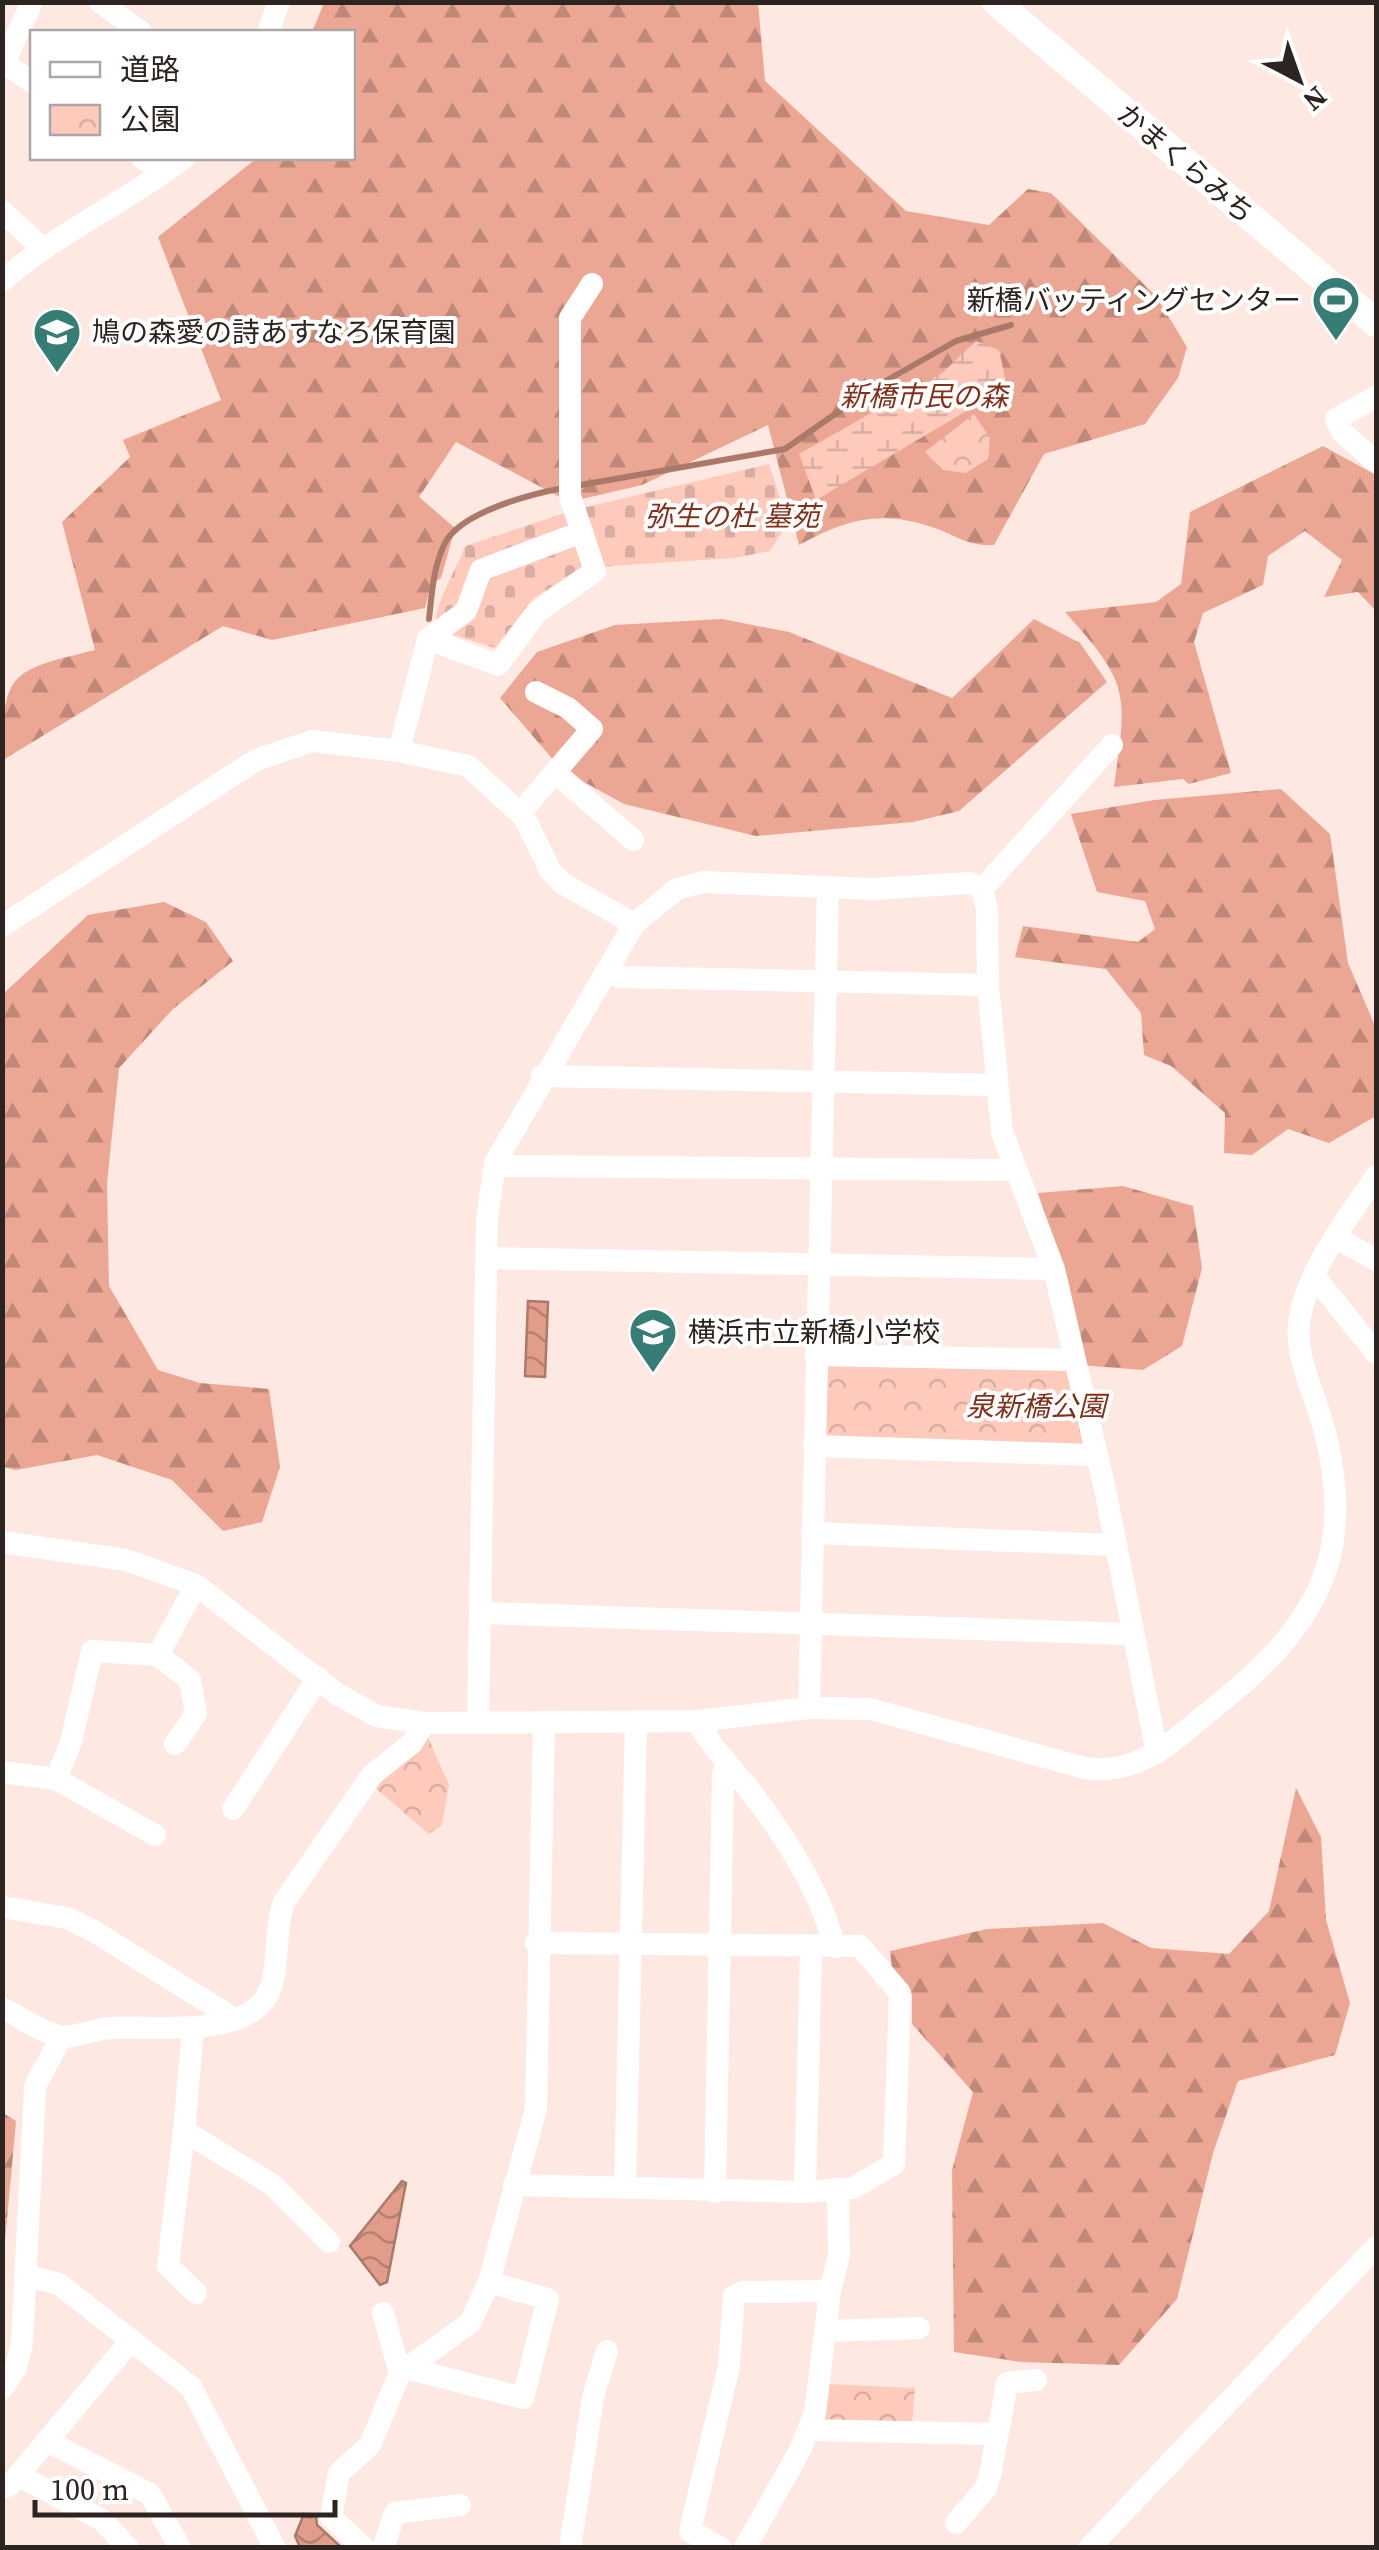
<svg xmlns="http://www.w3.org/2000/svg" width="1379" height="2550" font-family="'Source Serif 4','Noto Sans JP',serif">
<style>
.forest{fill:url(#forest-firs)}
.wetland{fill:url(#wetland-marsh)}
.cemetery{fill:url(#cemetery-stones)}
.park{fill:url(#park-crowns)}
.water{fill:url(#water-waves);stroke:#ab796a;stroke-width:2.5}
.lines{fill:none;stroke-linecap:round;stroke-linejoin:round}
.stream{stroke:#ab796a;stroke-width:6}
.minor{stroke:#fff;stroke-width:22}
.major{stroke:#fff;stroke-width:28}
.labels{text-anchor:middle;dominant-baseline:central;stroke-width:8;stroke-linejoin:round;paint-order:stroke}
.street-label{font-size:28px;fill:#2c2421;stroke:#fff}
.poi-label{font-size:28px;fill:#2c2421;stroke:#fff;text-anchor:start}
.park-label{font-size:28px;font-style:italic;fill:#81301b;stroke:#fff}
</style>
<defs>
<pattern id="forest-firs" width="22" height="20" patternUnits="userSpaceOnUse" patternTransform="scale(2.5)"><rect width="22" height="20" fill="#eca794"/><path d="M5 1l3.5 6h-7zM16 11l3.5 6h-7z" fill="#bf8878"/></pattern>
<pattern id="wetland-marsh" width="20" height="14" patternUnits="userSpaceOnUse" patternTransform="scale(2.5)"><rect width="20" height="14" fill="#fdcabc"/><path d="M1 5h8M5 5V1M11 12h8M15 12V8" fill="none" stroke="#d9ada1"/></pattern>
<pattern id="cemetery-stones" width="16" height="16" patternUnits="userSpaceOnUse" patternTransform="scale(2.5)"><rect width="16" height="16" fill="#fdcabc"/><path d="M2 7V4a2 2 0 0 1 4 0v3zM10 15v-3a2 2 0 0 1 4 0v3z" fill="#d9ada1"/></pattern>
<pattern id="park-crowns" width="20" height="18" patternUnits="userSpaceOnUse" patternTransform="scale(2.5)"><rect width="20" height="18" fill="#fdcabc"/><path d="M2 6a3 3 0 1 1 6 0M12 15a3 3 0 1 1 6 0" fill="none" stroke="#d9ada1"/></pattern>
<pattern id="water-waves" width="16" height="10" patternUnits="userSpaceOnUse" patternTransform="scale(2.5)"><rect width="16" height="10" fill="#e19d8a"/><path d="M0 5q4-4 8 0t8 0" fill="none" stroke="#b78070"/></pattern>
</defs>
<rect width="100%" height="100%" fill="#fee8e2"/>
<g class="forest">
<path d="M324,3H758L765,81L906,211L989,225L1028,189L1051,193L1156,296L1187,347L1178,378L1145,424L1044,454L994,545C970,547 957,536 935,528C881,509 846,519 799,545L768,425L642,485L569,502L456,442L419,497L455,528L441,578L431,584L425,608L272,640L223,626L3,760C2,670 11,671 95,650L62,522L130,457L123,440L221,400L158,237L257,158H352V32H312Z"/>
<path d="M1323,446L1376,475V611L1358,592L1324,597L1342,560L1305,531L1268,556L1263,585L1203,613L1194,642L1231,773L1189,784L1183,779L1114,787C1127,693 1131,685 1065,612L1156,602L1181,584L1190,512Z"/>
<polygon points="722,619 789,632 952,698 1034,619 1080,643 1107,682 959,811 913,822 756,836 624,804 562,770 500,698 537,652 615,625"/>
<polygon points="1281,789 1330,834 1348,963 1376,1028 1376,1116 1329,1143 1288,1129 1252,1155 1224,1153 1225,1113 1171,1066 1144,1055 1141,1013 1106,969 1015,957 1023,926 1138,942 1155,929 1145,901 1097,892 1071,814 1154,800"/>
<polygon points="164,902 206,922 233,961 173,1009 119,1068 107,1183 109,1286 158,1370 200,1383 269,1389 280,1467 262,1522 223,1531 172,1480 97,1455 16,1470 3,1467 3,994 88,915"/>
<polygon points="1123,1186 1193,1206 1202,1268 1182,1346 1143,1370 1079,1365 1069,1289 1038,1193"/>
<polygon points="1296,1788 1321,1837 1326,1920 1350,2003 1335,2055 1238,2081 1213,2153 1177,2299 1119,2365 1021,2362 954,2352 952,2170 973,2092 912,2024 912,1994 892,1968 890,1951 987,1929 1103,1923 1151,1948 1229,1954 1269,1911"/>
<polygon points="3,2113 16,2121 3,2263"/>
</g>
<polygon class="wetland" points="976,341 999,350 1007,387 816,500 799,454 942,373"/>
<path class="cemetery" d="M769,464L788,523L770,551L734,558L580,568L533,599L495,648L435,629C436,598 454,576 465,546L574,510Z"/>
<g class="park">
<polygon points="974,414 990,438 988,459 966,473 943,470 925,452"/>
<polygon points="824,1363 1068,1368 1083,1446 822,1437"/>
<polygon points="427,1735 449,1785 442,1825 429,1834 374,1787"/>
<polygon points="828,2384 915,2388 912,2423 823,2421"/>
</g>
<g class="water">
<polygon points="528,1301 548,1302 545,1377 525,1376"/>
<polygon points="402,2181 406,2183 387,2282 380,2285 350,2246"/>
<polygon points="304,2514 316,2516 317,2525 341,2547 300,2547 295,2536"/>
</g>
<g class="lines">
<g class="stream">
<polyline points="575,486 785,449 868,391 956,341 1011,325"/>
<path d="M429,619C432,593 433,567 445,543C461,512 531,494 563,488"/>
</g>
<g class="minor">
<polyline points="100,2 141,32"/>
<polyline points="268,32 279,2"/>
<polyline points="4,63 32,82"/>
<polyline points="2,67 32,2"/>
<polyline points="142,158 164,173"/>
<polyline points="2,211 41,247"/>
<path d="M2,281C58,232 125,203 184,158"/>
<polyline points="1376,397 1336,419 1342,432 1376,462"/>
<polyline points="428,639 466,611 481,570 582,532"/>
<polyline points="399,751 428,639 498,665 537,612 595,571 570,496 570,318 592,284"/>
<polyline points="555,772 633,840"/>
<polyline points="520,813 592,729 568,708 536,692"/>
<polyline points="982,889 1112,745"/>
<polyline points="2,926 256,760 312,741 399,751 468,766 524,817 550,870 562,883 634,924"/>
<polyline points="605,973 622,977 988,985"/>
<polyline points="542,1076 995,1085"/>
<polyline points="495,1166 1015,1170"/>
<polyline points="1337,1238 1376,1260"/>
<polyline points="487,1258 1054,1269"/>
<polyline points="1315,1277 1376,1353"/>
<polyline points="816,1355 1074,1360"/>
<polyline points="814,1446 1095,1455"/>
<polyline points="812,1533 1115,1545"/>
<path d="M2,1542L126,1560L196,1585L337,1694L377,1716L424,1723L698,1721L809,1708L870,1709L1085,1768C1139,1776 1171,1742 1210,1711C1315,1628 1359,1559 1323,1425C1314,1392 1295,1357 1299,1322C1306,1271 1348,1218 1376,1176"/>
<polyline points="481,1613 1130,1634"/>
<polyline points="158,1655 190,1680 196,1714 175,1744"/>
<polyline points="809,1708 828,887"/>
<polyline points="478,1721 487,1219 495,1163 634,924 677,889 703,882 873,889 970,883 982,889 987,909 988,985 1002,1132 1054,1269 1106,1494 1157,1753"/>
<path d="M698,1721C710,1746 727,1762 744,1783C783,1832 819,1887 835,1947"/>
<polyline points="2,1772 56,1779 155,1835"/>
<polyline points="56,1779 71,1742 92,1651 158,1655 196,1585"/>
<polyline points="233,1809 318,1678"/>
<polyline points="2,1907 67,1918 92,1930 233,2018"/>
<path d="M2,2008C20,2017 39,2031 58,2036C71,2039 95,2029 110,2028C154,2025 234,2039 265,1999C281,1977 273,1931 284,1902L372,1775L412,1743L424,1723"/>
<polyline points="193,2030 184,2131 273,2185 329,2242"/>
<polyline points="184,2131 168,2266 196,2293"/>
<polyline points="514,2185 805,2192 853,2188 894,2164 900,1993 860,1946 536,1943"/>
<polyline points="625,2188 636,1721"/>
<polyline points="715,2192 723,1774 728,1764"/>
<polyline points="805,2192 811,1947"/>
<polyline points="25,2275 59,2284 191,2387 275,2548"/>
<polyline points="830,2291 839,2255 838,2189"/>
<polyline points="383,2313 400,2373"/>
<polyline points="825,2331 919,2328"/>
<polyline points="406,2368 523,2398 548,2299 489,2282"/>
<polyline points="2,2389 16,2367 22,2343 35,2086 61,2038"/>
<polyline points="808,2430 995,2434"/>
<polyline points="47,2441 150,2494 180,2548"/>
<polyline points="18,2475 102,2520 128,2548"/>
<polyline points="2,2488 10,2485 129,2343"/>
<polyline points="956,2523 986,2488 990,2475 1007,2383 1036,2380"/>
<polyline points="364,2548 331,2517 339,2473 370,2445 400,2373 470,2323 489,2282 536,2109 544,1722"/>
<polyline points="383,2548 395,2513 460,2505"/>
<polyline points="570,2548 593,2397 607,2351"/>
<polyline points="721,2548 690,2531 729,2366 734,2296 742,2292 830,2291 815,2413 800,2450 745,2548"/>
<polyline points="1089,2548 1376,2247"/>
</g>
<polyline class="major" points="996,2 1376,323"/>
</g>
<defs>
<g id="stadium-pin" transform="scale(2.5)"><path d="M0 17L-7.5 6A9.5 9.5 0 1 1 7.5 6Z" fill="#367d75" stroke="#fff"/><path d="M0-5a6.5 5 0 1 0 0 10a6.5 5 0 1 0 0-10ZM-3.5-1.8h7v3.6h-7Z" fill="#fff"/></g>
<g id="school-pin" transform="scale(2.5)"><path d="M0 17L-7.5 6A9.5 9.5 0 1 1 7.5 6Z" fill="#367d75" stroke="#fff"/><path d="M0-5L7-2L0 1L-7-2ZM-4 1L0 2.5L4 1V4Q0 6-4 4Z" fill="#fff"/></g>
</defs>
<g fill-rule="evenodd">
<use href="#stadium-pin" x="1336" y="300"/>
<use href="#school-pin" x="57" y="332"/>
<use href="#school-pin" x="653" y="1332"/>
</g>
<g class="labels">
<g class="street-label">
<text transform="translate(1186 163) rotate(40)">かまくらみち</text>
</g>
<g class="poi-label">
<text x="1301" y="300" text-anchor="end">新橋バッティングセンター</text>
<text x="92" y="332">鳩の森愛の詩あすなろ保育園</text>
<text x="688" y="1332">横浜市立新橋小学校</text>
</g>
<g class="park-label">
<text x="924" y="396">新橋市民の森</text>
<text x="732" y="516">弥生の杜 墓苑</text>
<text x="1036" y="1406">泉新橋公園</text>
</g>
</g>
<rect width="1379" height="2550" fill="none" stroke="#2c2421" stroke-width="10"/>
<rect x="30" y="30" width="325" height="130" fill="#ffffff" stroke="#aba7a6" stroke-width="2.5"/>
<rect x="50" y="62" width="50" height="15" fill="#ffffff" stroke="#aba7a6" stroke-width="2.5"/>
<text x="120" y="80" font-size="30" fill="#2c2421">道路</text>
<rect x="50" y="105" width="50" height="30" fill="url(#park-crowns)" stroke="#aba7a6" stroke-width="2.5"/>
<text x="120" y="130" font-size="30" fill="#2c2421">公園</text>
<g transform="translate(1299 80) rotate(139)" stroke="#ffffff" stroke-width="8" paint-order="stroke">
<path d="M0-8L18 38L0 25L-18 38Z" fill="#2c2421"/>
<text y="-15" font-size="28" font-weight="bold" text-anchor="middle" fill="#2c2421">N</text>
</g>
<path d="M35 2500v15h300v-15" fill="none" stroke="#2c2421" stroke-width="5"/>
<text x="50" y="2500" font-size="30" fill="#2c2421" stroke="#ffffff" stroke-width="8" paint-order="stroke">100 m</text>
</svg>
